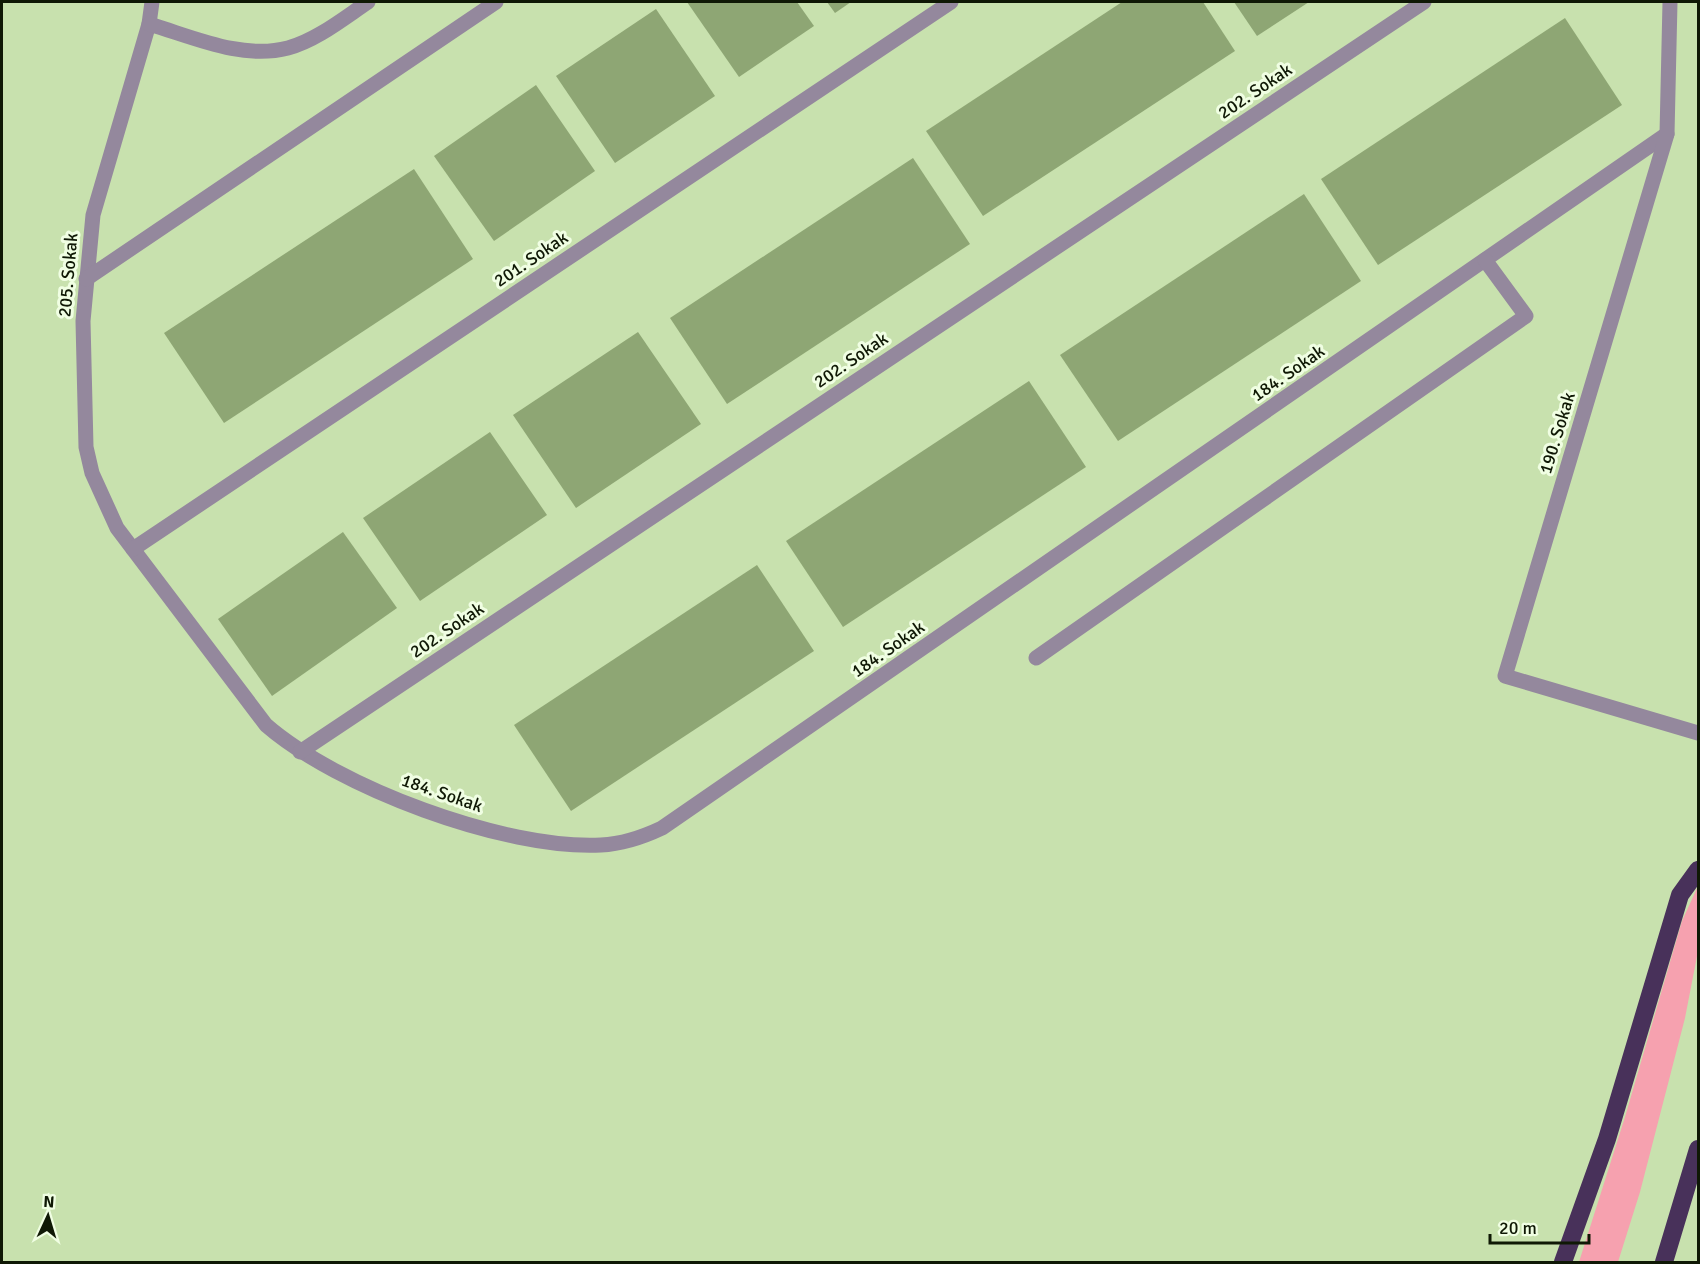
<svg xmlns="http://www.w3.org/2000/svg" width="1700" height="1264" font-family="Signika,sans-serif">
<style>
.green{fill:#f6a1af}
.building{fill:#8ea674}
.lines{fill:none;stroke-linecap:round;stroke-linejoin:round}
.street{stroke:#94889d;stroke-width:15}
.highway{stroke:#48315a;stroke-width:18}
.labels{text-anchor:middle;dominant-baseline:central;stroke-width:6;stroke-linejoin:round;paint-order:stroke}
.street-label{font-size:18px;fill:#0f1805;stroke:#f0fee3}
</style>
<rect width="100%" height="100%" fill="#c8e1ae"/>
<polygon class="green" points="1698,886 1698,951 1685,1018 1640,1192 1618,1262 1579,1262 1625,1117 1682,921"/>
<g class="building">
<polygon points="687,2 797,2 814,26 739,77"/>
<polygon points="827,2 851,2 835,13"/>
<polygon points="1122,2 1203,2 1235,51 983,216 926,131"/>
<polygon points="1234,2 1309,2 1257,36"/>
<polygon points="656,9 715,96 615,163 556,76"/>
<polygon points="1565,18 1622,105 1378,265 1321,179"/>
<polygon points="536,85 595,171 494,241 434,156"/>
<polygon points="913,158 970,244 727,404 670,318"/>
<polygon points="414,169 473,259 224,423 164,333"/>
<polygon points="1304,194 1361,281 1118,441 1060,355"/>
<polygon points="638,332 701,424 576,508 513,415"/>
<polygon points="1029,381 1086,467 843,627 786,541"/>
<polygon points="490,432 547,515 420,601 363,518"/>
<polygon points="343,532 397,608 272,696 218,619"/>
<polygon points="757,565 814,651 571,811 514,725"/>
</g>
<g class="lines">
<g class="street">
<path d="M152,2L149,24L93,215L83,321L86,447L92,473L117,528L266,725C337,787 505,850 601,845C622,844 643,837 662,828L1667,134"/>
<polyline points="1670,2 1667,134 1505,676 1698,733"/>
<path d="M149,24C193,37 242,60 288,48C317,40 344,18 368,2"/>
<polyline points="86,279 496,2"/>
<polyline points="133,549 951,2"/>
<polyline points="1036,658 1526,316 1485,260"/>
<polyline points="300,752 1424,2"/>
</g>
<g class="highway">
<polyline points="1563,1262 1607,1139 1680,895 1698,870"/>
<polyline points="1664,1262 1698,1149"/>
</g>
</g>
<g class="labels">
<g class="street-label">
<text transform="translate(1255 91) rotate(-34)">202. Sokak</text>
<text transform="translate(531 259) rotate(-34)">201. Sokak</text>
<text transform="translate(68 275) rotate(-85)">205. Sokak</text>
<text transform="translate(851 360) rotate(-34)">202. Sokak</text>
<text transform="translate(1288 373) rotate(-35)">184. Sokak</text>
<text transform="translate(1557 433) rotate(-73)">190. Sokak</text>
<text transform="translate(447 630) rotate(-34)">202. Sokak</text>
<text transform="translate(888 649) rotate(-35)">184. Sokak</text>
<text transform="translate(442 793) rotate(19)">184. Sokak</text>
</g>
</g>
<rect width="1700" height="1264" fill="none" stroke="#0f1805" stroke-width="6"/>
<g transform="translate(48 1216) rotate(4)" stroke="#f0fee3" stroke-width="4.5" paint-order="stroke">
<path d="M0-4.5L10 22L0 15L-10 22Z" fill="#0f1805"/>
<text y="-9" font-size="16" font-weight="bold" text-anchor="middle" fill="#0f1805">N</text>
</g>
<path d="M1490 1234v9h99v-9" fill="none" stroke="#0f1805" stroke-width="3"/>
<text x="1499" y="1234" font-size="18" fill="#0f1805" stroke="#f0fee3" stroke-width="4.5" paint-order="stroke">20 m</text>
</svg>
